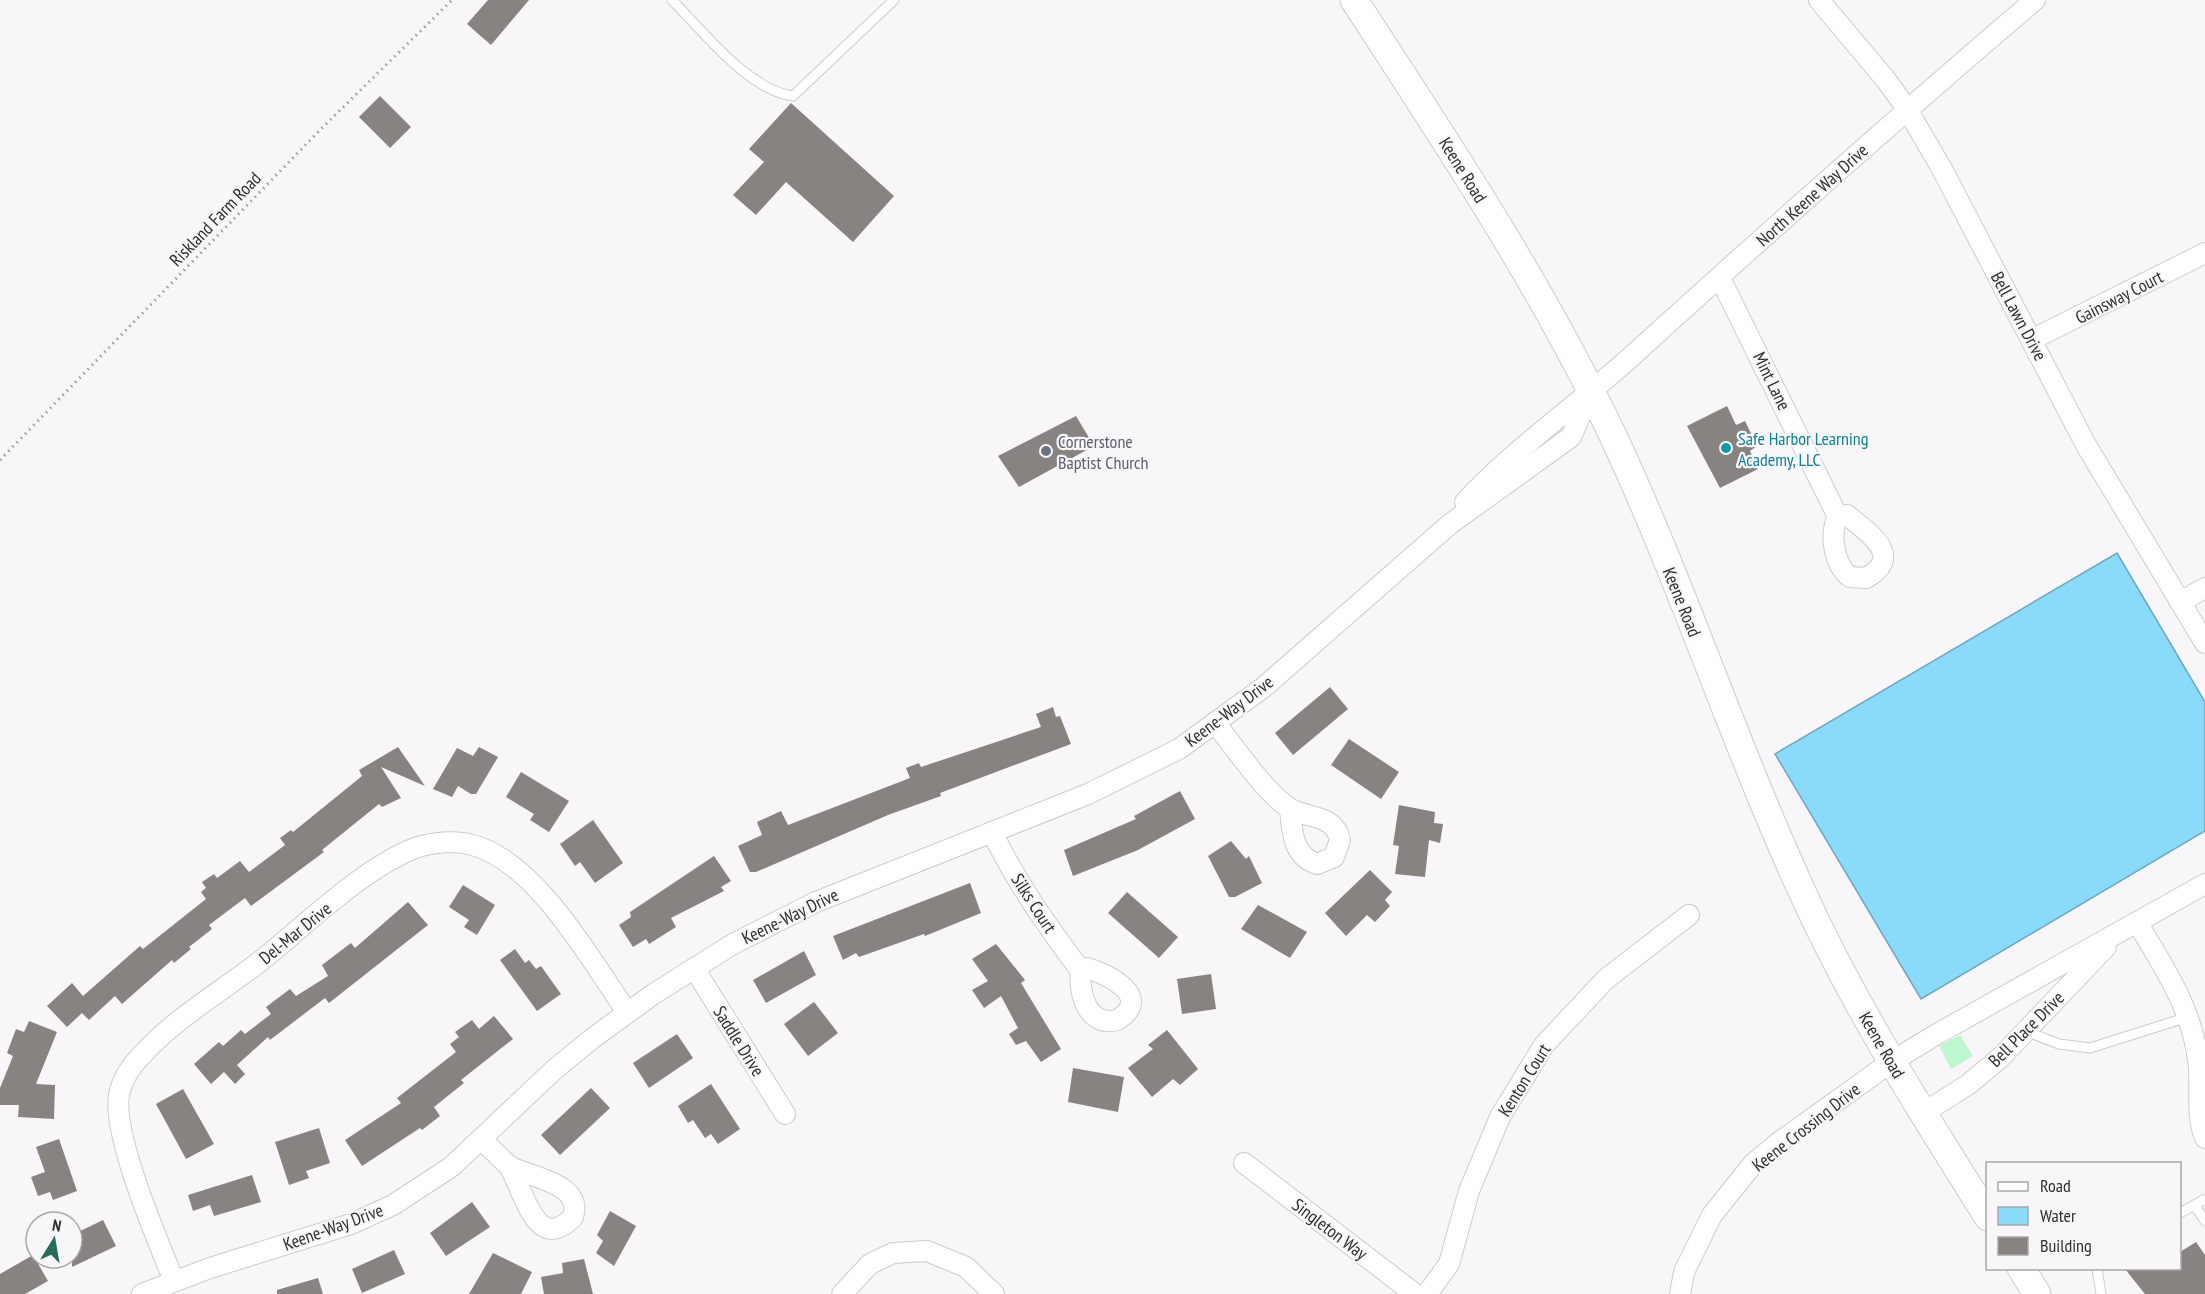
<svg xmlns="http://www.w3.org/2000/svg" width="2205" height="1294" font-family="'PT Sans Narrow',sans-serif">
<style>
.green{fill:#bef7cf}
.water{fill:#8adafa;stroke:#6fa7bd;stroke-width:1.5}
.building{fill:#868380}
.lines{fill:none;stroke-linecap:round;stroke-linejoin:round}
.service-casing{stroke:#cecbce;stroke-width:11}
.minor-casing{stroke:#cecbce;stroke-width:22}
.secondary-casing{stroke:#cecbce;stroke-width:29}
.path{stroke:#9c9a9d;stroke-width:3;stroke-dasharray:1.5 4.5;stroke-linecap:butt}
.service{stroke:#fff;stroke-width:9}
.minor{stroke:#fff;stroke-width:20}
.secondary{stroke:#fff;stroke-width:27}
.culture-dot{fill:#0f9aa8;stroke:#f9f6fa;stroke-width:2}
.worship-dot{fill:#6b7280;stroke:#f9f6fa;stroke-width:2}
.labels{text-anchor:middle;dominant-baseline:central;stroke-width:4.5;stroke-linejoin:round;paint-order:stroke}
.street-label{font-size:18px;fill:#302f30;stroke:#f9f6fa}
.culture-label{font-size:18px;fill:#0d838f;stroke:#f9f6fa;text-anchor:start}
.worship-label{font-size:18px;fill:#5b616d;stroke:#f9f6fa;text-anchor:start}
</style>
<rect width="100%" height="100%" fill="#f9f6fa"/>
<polygon class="green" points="1960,1035 1973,1056 1951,1069 1939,1046"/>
<polygon class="water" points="2117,553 2205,702 2205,831 1921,999 1775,754"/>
<g class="building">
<polygon points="488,0 529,0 491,45 467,24"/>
<polygon points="380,96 411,127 390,148 359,117"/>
<polygon points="791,103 894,196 853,242 786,182 756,215 733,195 764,162 749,149"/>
<polygon points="1727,406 1736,425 1745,421 1757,446 1750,451 1758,469 1720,488 1687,426"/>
<polygon points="1076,416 1094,446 1019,487 998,456"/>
<polygon points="1330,687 1348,709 1293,755 1275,733"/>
<polygon points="1053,707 1056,717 1060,716 1071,744 940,793 941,796 888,815 756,872 750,872 738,846 762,835 757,822 781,811 788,825 910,778 906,768 919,763 921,767 1041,727 1036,714"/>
<polygon points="1349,739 1399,772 1381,799 1331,765"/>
<polygon points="398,747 425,786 381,767 401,798 382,807 379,804 322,850 324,852 251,906 245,898 209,925 212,929 189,947 191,949 174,963 172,960 122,1004 115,996 89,1020 82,1013 67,1027 47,1006 72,983 83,996 140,946 143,949 206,899 201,892 206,888 202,882 214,874 217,878 240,861 249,872 285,845 280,838 291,830 293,832 362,776 359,770"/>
<polygon points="479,747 498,757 476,794 471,794 458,786 452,797 433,789 457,748 473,756"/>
<polygon points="521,772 569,801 549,832 530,820 534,814 506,797"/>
<polygon points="1180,791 1195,819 1138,850 1073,876 1064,850 1136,819 1134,816"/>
<polygon points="1399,805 1435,812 1434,823 1443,824 1440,843 1429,840 1425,877 1395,874 1399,846 1393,845"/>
<polygon points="593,820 623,863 595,883 580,862 575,866 560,844"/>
<polygon points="1231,841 1246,859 1249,856 1262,883 1235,897 1229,897 1208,856"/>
<polygon points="714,856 731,881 721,887 724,891 671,918 676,927 649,944 646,939 633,947 619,925 631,917 630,912"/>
<polygon points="1370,870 1392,892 1385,900 1390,906 1375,922 1367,915 1346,936 1325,913"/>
<polygon points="970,883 981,913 925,936 924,934 859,957 856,953 843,960 833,936"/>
<polygon points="463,885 495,905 477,935 464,927 469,920 449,907"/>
<polygon points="1127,892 1178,937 1159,958 1108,913"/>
<polygon points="408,902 428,925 329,1003 325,998 270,1040 268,1037 237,1065 245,1074 235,1084 224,1072 211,1084 194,1064 219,1042 223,1046 241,1030 245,1034 271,1014 266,1007 290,989 296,996 328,976 322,965 351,943 355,948"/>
<polygon points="1258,905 1307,932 1290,958 1241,929"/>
<polygon points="996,944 1025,980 1021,983 1061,1049 1041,1062 1026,1041 1016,1045 1009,1034 1018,1028 1001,996 984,1008 972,990 988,981 972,959"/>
<polygon points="515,949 525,963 529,960 536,969 541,966 561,994 537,1011 500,960"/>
<polygon points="804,951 816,975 766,1003 753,980"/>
<polygon points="1211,974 1216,1009 1182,1014 1177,979"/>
<polygon points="814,1002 838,1033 808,1056 784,1024"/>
<polygon points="494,1016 513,1039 461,1080 464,1083 434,1107 440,1116 422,1130 420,1128 362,1166 345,1140 401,1103 397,1098 456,1052 450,1044 459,1037 455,1032 472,1020 479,1029"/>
<polygon points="29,1021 57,1032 36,1084 55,1085 54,1119 18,1117 19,1105 0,1105 0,1088 13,1056 7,1053 16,1029 24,1032"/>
<polygon points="1167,1030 1198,1069 1180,1085 1173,1079 1152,1097 1128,1068 1153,1049 1148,1045"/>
<polygon points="677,1034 693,1058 649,1088 633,1063"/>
<polygon points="1073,1068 1124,1077 1118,1112 1068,1102"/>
<polygon points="711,1084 740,1129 718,1144 711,1134 705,1138 693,1120 688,1123 678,1106"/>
<polygon points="591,1088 610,1108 560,1155 541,1135"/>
<polygon points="183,1089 214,1144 186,1159 156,1104"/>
<polygon points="319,1128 330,1163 306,1171 309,1178 289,1185 275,1142"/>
<polygon points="59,1139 77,1191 53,1200 50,1192 38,1196 31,1177 45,1172 36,1147"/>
<polygon points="252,1175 261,1202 214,1216 210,1205 193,1211 188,1195"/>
<polygon points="472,1202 490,1227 446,1256 430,1233"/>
<polygon points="610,1211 636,1226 614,1266 596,1253 603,1241 597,1235"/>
<polygon points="103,1220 116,1246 72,1267 72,1235"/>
<polygon points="2196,1242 2205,1255 2205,1294 2145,1294 2125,1269 2180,1269 2180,1252"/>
<polygon points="394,1250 405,1274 362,1293 352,1269"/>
<polygon points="493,1253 532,1272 521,1294 469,1294"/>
<polygon points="33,1255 48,1281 25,1294 0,1294 0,1274"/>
<polygon points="584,1259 593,1294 544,1294 541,1277 563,1273 562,1263"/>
<polygon points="318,1278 323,1294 277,1294 277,1290"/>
</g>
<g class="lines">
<g class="service-casing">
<g id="service">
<path d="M672,0C703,31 748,90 793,96L894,0"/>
<polyline points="2028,1032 2059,1044 2090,1048 2188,1017"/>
<polyline points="2195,1206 2205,1221"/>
<polyline points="2180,1213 2205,1199"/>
<polyline points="2097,1268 2101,1294"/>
</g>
</g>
<g class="minor-casing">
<g id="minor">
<polyline points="1819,0 1886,80 1907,109 1942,169 2086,445 2205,643"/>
<path d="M1720,278L1838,517C1829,534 1834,565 1850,577L1866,578C1906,556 1867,532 1847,515L1838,517"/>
<polyline points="2031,340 2205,253"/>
<path d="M1465,502C1516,447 1578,405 1633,355C1765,235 1899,116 2035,0"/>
<polyline points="2180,602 2205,588"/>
<path d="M1216,724C1235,748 1265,792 1289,808C1307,819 1335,814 1340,840L1334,857L1317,864C1292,856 1292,830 1290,809"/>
<path d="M992,832C1016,882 1048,927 1081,971"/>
<path d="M2137,922C2163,966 2192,1008 2198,1060C2202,1086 2195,1113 2205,1138"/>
<polyline points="694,968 785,1114"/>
<path d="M1087,968C1109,975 1154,997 1117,1020C1088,1028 1078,993 1081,971Z"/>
<polyline points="1923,1113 1969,1084 2001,1057 2106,947"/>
<polyline points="482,1140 509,1166"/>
<polyline points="1244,1163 1415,1294"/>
<path d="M509,1166C532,1178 583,1183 573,1217C536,1256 523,1188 509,1166Z"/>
<path d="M174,1281C158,1241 112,1135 119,1095C122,1080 130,1067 141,1056C174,1019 219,993 258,963C305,926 360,870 415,848C433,842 455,840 473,845C537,863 590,959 627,1012"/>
<polyline points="142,1294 210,1268 351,1224 393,1205 451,1167 555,1069 593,1038 652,995 733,944 816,902 1088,794 1179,749 1264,687 1450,524 1571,437 1591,392"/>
<polyline points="842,1294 870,1264 893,1253 927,1251 966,1267 994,1294"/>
<polyline points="1427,1294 1449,1264 1469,1191 1500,1117 1544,1045 1606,979 1689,915"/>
<polyline points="1680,1294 1684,1272 1712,1215 1753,1164 1778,1143 1891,1062 1937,1034 2205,884"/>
</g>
</g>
<g class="secondary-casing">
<g id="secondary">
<path d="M1354,0C1447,143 1542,285 1615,440C1683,586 1733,740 1800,887C1852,1003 1920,1109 1988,1217"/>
<polyline points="2021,1268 2037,1294"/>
</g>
</g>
<polyline class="path" points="0,460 321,129 452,0"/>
<use href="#service" class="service"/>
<use href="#minor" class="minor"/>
<use href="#secondary" class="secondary"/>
</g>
<circle class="culture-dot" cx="1726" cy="448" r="6"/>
<circle class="worship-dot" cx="1046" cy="451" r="6"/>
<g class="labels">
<g class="street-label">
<text transform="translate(1463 170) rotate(58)">Keene Road</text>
<text transform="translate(1812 195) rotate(-42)">North Keene Way Drive</text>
<text transform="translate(215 219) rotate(-46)">Riskland Farm Road</text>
<text transform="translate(2119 297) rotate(-27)">Gainsway Court</text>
<text transform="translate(2019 316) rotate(62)">Bell Lawn Drive</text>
<text transform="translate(1772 381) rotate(64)">Mint Lane</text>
<text transform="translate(1682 602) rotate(68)">Keene Road</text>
<text transform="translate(1229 711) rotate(-37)">Keene-Way Drive</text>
<text transform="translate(1034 903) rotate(57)">Silks Court</text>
<text transform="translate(790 916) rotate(-26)">Keene-Way Drive</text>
<text transform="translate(295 933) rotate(-39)">Del-Mar Drive</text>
<text transform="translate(2026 1029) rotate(-45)">Bell Place Drive</text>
<text transform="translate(739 1041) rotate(58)">Saddle Drive</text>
<text transform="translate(1882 1045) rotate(60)">Keene Road</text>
<text transform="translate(1524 1080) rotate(-58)">Kenton Court</text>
<text transform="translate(1806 1127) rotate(-38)">Keene Crossing Drive</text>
<text transform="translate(333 1227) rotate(-20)">Keene-Way Drive</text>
<text transform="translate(1330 1229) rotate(37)">Singleton Way</text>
</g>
<g class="culture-label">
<text x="1738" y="438">Safe Harbor Learning<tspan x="1738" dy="21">Academy, LLC</tspan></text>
</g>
<g class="worship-label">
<text x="1058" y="441">Cornerstone<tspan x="1058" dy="21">Baptist Church</tspan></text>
</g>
</g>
<rect x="1986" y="1162" width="195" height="108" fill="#f9f6fa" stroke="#a9a6a9" stroke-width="1.5"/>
<rect x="1998" y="1182" width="30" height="9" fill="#ffffff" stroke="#a9a6a9" stroke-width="1.5"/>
<text x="2040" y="1192" font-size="18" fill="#302f30">Road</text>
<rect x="1998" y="1207" width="30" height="18" fill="#8adafa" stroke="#a9a6a9" stroke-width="1.5"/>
<text x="2040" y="1222" font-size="18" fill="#302f30">Water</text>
<rect x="1998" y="1237" width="30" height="18" fill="#868380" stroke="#a9a6a9" stroke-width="1.5"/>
<text x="2040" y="1252" font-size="18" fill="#302f30">Building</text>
<g transform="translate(54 1240) rotate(11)"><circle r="28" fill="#f9f6fa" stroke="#a9a6a9" stroke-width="1.5"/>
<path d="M0-4.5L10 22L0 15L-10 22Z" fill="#296c5c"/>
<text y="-9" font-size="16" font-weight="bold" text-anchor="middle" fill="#302f30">N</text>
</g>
</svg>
